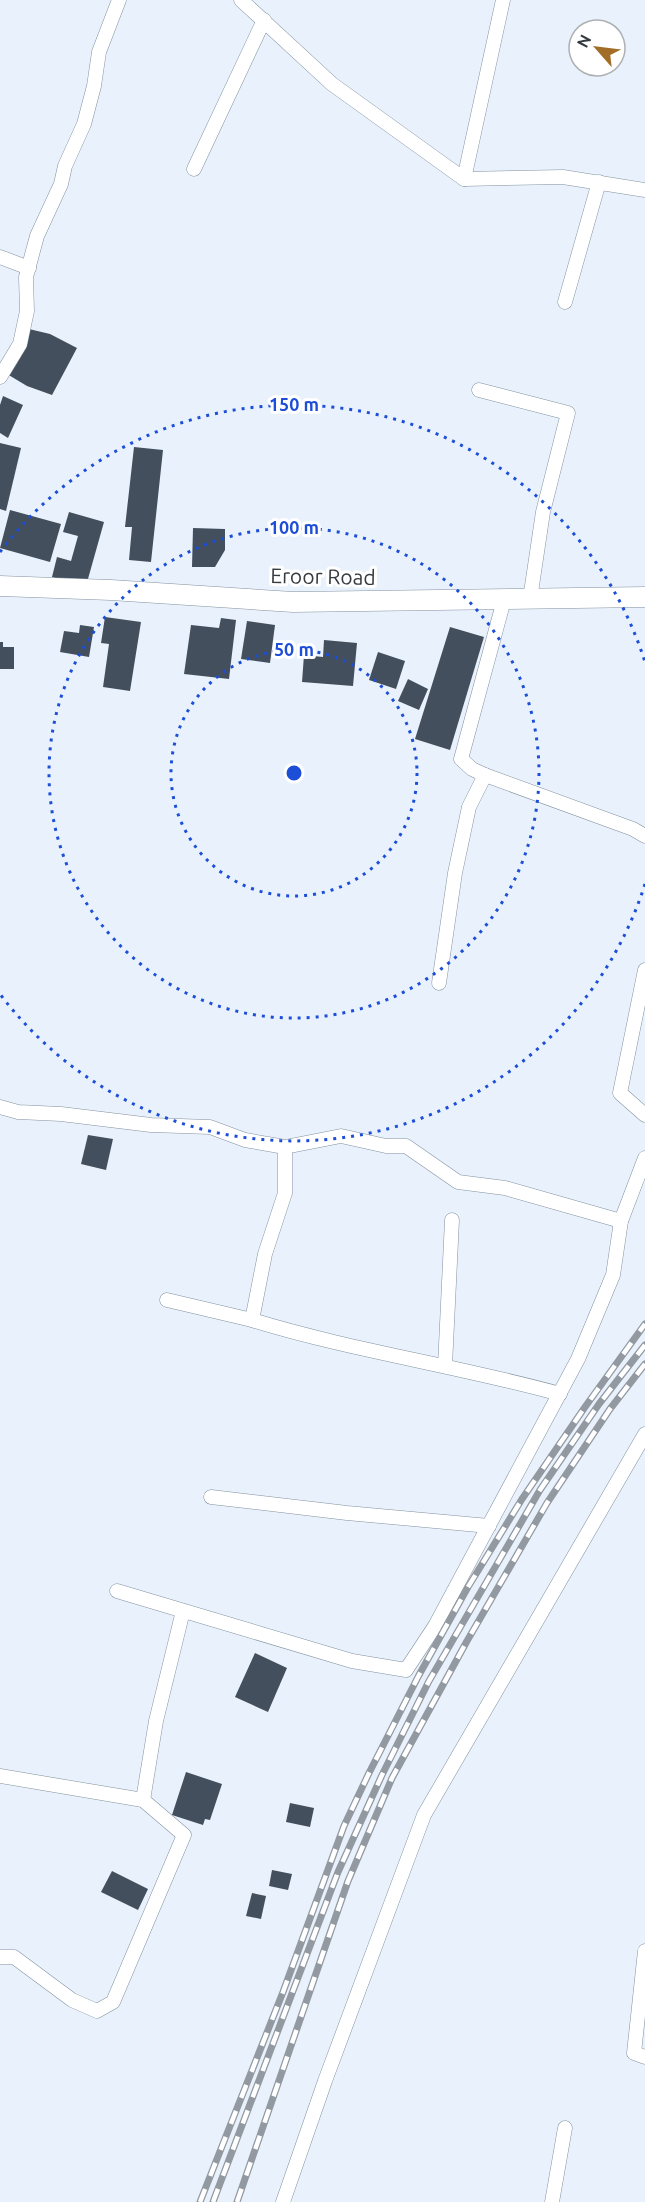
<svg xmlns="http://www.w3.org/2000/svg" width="645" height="2202" font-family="Ubuntu,sans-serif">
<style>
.building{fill:#434f5d}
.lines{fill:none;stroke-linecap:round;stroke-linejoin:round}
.street-casing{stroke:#8392a0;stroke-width:15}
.secondary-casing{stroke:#8392a0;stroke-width:21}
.street{stroke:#fff;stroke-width:14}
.secondary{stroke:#fff;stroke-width:20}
.rail-casing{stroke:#9299a1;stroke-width:7}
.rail{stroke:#fff;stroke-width:4.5;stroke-dasharray:14;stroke-linecap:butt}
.ring{fill:none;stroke:#1d4ed8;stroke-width:3;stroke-dasharray:3 6}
.labels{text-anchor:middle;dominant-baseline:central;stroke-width:6;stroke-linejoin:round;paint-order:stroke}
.street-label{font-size:21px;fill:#353b41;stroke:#fff}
.centre{fill:#1d4ed8;stroke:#fff;stroke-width:3}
.ring-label{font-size:18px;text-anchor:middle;font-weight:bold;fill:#1d4ed8;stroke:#fff;stroke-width:6;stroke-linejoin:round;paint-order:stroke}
</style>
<rect width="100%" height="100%" fill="#e9f2fc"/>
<g class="building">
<polygon points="29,329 50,334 77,348 52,395 27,386 7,374"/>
<polygon points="3,396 23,405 8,438 0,433 0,405"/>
<polygon points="0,443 21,448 6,511 0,509"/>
<polygon points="134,447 163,450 151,562 129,560 132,527 125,527"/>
<polygon points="10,510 61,524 50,562 0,548"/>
<polygon points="69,512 104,522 86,586 52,577 57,557 71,561 78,536 63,532"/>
<polygon points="193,528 225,529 225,550 215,567 192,567"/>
<polygon points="105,617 141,622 130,691 103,687 109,644 101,643"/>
<polygon points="221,618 236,620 229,679 184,674 191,625 219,628"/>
<polygon points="247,621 275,625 270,663 241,659"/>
<polygon points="80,625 94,627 89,657 60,652 64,631 79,633"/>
<polygon points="450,627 484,637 450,750 415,739"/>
<polygon points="324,640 357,643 353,686 302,682 304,655 323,657"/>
<polygon points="0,642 3,642 3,647 14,647 14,669 0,669"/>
<polygon points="378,652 405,661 396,689 369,680"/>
<polygon points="408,679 428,689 419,710 398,701"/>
<polygon points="88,1135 113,1139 106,1170 81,1164"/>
<polygon points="255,1653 287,1668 268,1712 235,1697"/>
<polygon points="186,1772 222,1784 210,1820 205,1819 203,1825 172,1815"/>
<polygon points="290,1803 314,1808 310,1827 286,1822"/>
<polygon points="272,1870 292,1874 288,1890 269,1886"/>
<polygon points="112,1871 148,1889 138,1910 101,1892"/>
<polygon points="252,1893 266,1896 261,1919 246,1916"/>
</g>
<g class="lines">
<g class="street-casing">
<g id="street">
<polyline points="241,0 332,84 464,179 503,0"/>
<polyline points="194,169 264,20"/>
<polyline points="464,179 563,177 645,190"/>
<polyline points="0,257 29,268"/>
<polyline points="565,302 599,182"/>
<polyline points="0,377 20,344 27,311 26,277 37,236 61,184 65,166 84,124 94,86 99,52 119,0"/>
<polyline points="479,390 568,413 543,512 530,599"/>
<polyline points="504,600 461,759 472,769 485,775 633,829 645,836"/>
<polyline points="645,970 620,1093 645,1115"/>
<polyline points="439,983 455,873 469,807 485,775"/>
<polyline points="0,1107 18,1112 61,1114 151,1125 210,1127 245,1140 285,1147 341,1136 386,1146 406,1146 458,1182 505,1188 621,1221"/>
<path d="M285,1147V1193L265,1254L252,1320C353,1351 459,1366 560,1394"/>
<polyline points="167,1300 252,1320"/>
<polyline points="445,1366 452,1220"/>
<polyline points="211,1497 347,1513 489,1526"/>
<polyline points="117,1591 352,1661 406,1670 435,1626 578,1359 613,1275 621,1221 645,1158"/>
<polyline points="0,1776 143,1800 184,1835 113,2002 97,2011 72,2000 14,1957 0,1957"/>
<polyline points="143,1800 156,1721 183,1611"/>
<polyline points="645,1951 634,2053 645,2057"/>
<polyline points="283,2202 325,2081 424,1815 645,1434"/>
<polyline points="552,2202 565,2128"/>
</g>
</g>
<g class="secondary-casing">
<polyline id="secondary" points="0,586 111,590 293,602 645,597"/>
</g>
<use href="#street" class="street"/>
<use href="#secondary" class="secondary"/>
<g class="rail-casing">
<g id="rail">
<polyline points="200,2202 283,1992 344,1826 369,1773 419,1675 468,1587 522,1499 585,1407 645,1324"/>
<polyline points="213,2202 338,1872 382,1775 429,1681 540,1490 599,1404 645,1345"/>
<polyline points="237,2202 348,1881 392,1778 467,1641 547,1503 610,1409 645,1364"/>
</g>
</g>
<use href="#rail" class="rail"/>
</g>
<g class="ring">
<circle cx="294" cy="773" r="123"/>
<circle cx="294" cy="773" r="245"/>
<path d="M645 884A368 368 0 0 1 0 994M0 552A368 368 0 0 1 645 662"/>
</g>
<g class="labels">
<g class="street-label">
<text transform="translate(323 576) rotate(1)">Eroor Road</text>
</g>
</g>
<circle cx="294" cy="773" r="9" class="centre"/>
<g class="ring-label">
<text x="294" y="411">150 m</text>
<text x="294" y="534">100 m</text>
<text x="294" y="656">50 m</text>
</g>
<g transform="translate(597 48) rotate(298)"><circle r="28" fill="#ffffff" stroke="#aeb1b3" stroke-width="1.5"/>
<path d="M0-4.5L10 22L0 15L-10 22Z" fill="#a26d26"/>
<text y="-9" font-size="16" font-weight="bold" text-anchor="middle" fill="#353b41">N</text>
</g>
</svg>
